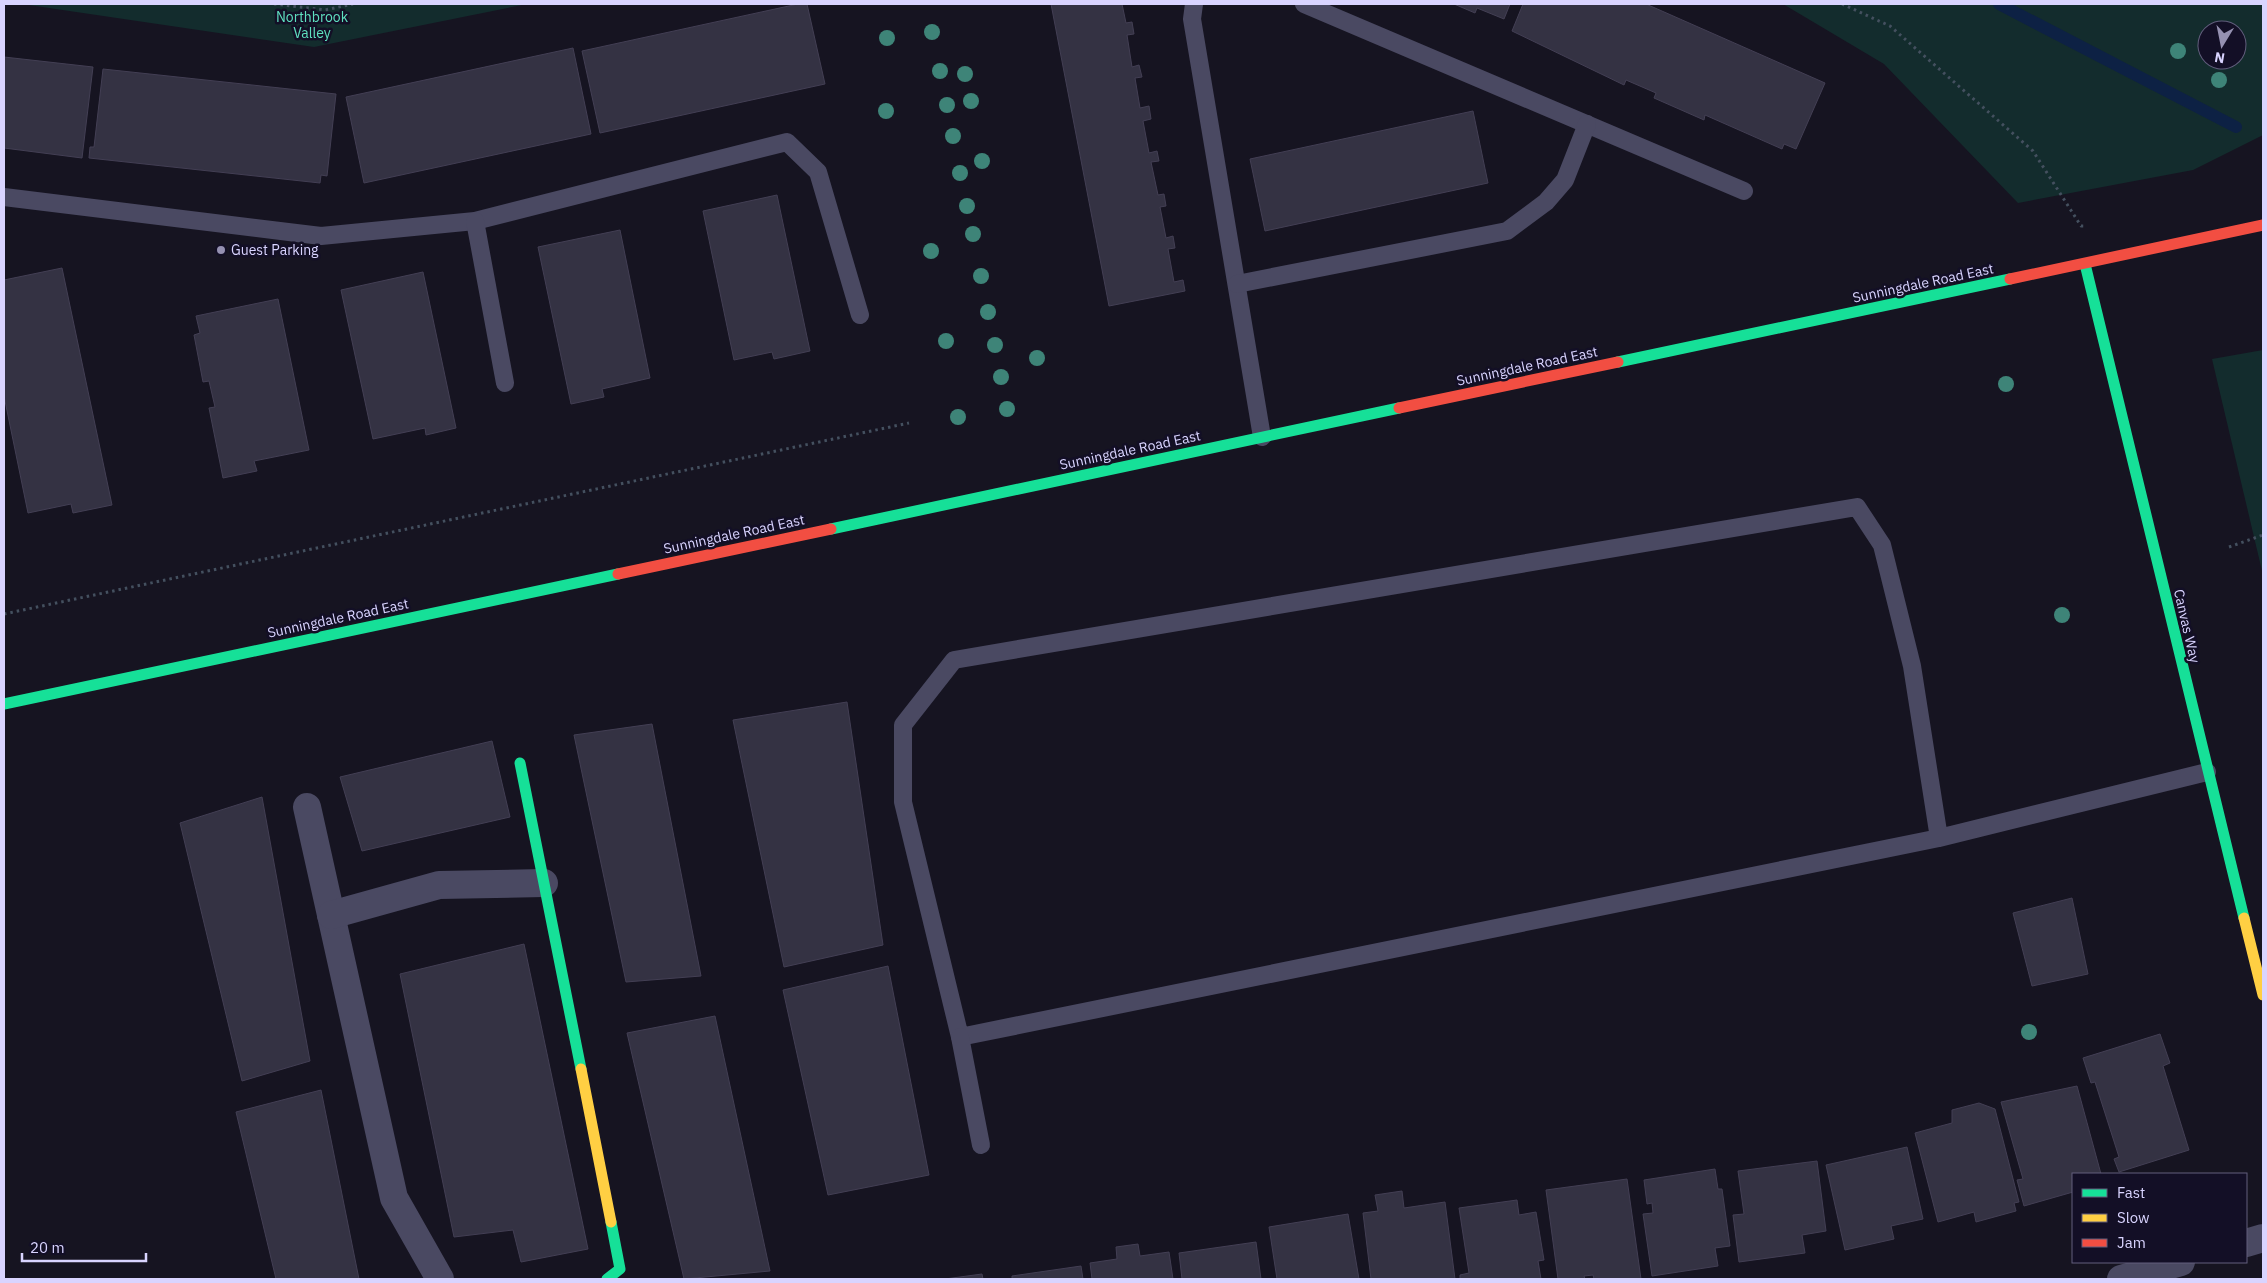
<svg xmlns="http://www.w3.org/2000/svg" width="2267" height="1283" font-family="'IBM Plex Sans',sans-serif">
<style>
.green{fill:#132c2d;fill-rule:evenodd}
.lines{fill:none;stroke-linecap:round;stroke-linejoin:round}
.stream{stroke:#0d2144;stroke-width:12}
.building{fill:#343243;stroke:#433f54}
.path{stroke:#44505f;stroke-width:3;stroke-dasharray:2.5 4;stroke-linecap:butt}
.lane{stroke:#4a4962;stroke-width:18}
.street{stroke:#4a4962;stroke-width:28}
.fast{stroke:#16e098;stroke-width:11}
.slow{stroke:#ffcf43;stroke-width:11}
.jam{stroke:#f24e42;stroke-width:11}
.tree{fill:#3e8478}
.poi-dot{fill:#9591b1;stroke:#130f26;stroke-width:2}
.labels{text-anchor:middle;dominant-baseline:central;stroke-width:5;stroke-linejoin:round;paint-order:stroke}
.park-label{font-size:14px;fill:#5fe0c0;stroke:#130f26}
.poi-label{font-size:14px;fill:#d9d4ff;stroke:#130f26;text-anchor:start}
.street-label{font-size:14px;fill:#d9d4ff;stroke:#130f26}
</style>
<rect width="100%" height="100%" fill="#161421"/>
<g class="green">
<polygon points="22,4 527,4 314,47"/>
<path d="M1783,4H2263V135L2193,170L2018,203L1884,64ZM2207,30H2237V60H2207Z"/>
<polygon points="2263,350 2263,575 2212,359"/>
</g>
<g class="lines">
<polyline class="stream" points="1999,4 2236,127"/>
</g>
<g class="building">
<polygon points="798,4 807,4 825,84 600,133 582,51"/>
<polygon points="1051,4 1122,4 1126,23 1132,22 1134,34 1127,35 1132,67 1139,65 1142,77 1135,78 1140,108 1149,106 1151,119 1143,121 1149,153 1157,151 1159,161 1151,162 1158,195 1164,194 1166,206 1160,207 1166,238 1173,236 1175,248 1168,249 1174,282 1183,280 1185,291 1109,306"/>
<polygon points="1454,4 1510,4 1504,19 1477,8 1475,13"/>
<polygon points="1523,4 1646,4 1825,83 1796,149 1784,144 1782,149 1705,115 1704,120 1654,98 1656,93 1626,80 1624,85 1512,31"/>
<polygon points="573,48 591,134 364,183 346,97"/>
<polygon points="4,57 93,67 82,158 4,148"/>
<polygon points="103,69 336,94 327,176 321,175 320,183 89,158 90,147 94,147"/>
<polygon points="1473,111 1488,183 1265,231 1250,159"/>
<polygon points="777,195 810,351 774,359 772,352 734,360 703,211"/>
<polygon points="620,230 650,378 602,389 604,397 571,404 538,247"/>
<polygon points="62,268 112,505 73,513 71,504 28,513 4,396 4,280"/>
<polygon points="423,272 456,428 426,435 425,428 373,439 341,290"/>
<polygon points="278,299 309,450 254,461 257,471 223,478 209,408 215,407 209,381 203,382 194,335 200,333 196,316"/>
<polygon points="847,702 883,945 784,967 733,720"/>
<polygon points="652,724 701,976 626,982 574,735"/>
<polygon points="492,741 510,817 362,851 340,777"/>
<polygon points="262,797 310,1061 242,1081 180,823"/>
<polygon points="2072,898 2088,974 2032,986 2013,913"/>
<polygon points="524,944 588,1249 521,1262 513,1230 454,1237 400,974"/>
<polygon points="888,966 929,1175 828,1195 783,990"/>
<polygon points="715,1016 770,1271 684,1279 627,1033"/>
<polygon points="2160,1034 2170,1063 2163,1066 2189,1150 2119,1172 2114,1159 2119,1157 2095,1082 2091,1083 2083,1058"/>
<polygon points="2077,1086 2101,1174 2073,1174 2073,1192 2024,1206 2017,1180 2023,1179 2001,1102"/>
<polygon points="321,1090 359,1279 276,1279 236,1112"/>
<polygon points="1979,1103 1995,1109 2019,1202 2014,1203 2016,1211 1976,1222 1974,1212 1938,1222 1915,1133 1952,1123 1952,1110"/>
<polygon points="1907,1147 1923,1219 1891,1226 1894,1239 1845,1250 1826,1165"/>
<polygon points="1817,1161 1826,1231 1802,1235 1805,1253 1739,1262 1733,1215 1744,1214 1738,1171"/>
<polygon points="1715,1169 1718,1189 1722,1189 1730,1246 1715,1248 1718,1266 1652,1276 1643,1214 1653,1213 1652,1203 1647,1204 1644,1180"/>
<polygon points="1627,1179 1641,1279 1594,1279 1593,1275 1584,1276 1585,1279 1558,1279 1546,1190"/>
<polygon points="1402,1191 1404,1208 1445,1202 1455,1279 1371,1279 1363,1213 1378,1211 1375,1195"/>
<polygon points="1517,1200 1519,1215 1536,1212 1544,1260 1538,1261 1541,1279 1460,1279 1460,1275 1469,1273 1459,1208"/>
<polygon points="1348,1214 1359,1279 1277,1279 1269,1227"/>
<polygon points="1256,1242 1261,1279 1182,1279 1179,1253"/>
<polygon points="1138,1244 1140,1256 1169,1252 1173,1279 1092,1279 1090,1263 1117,1259 1116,1247"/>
<polygon points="1081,1266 1083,1279 1012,1279 1012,1276"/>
<polygon points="982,1274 983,1279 945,1279"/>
</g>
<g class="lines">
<g class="path">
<polyline points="274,4 325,10 353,4"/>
<polyline points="1842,4 1890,26 2033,151 2081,226 2084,226"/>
<polyline points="2229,547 2263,535"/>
<polyline points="4,614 909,423"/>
</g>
<g class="lane">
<polyline points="1194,4 1192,19 1262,437"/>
<polyline points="1304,4 1744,191"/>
<polyline points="4,197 321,236 475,221 787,142 818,172 860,315"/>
<polyline points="475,221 505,383"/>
<polyline points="1237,284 1507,231 1546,202 1565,180 1587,124"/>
<polyline points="1939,838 1912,666 1882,545 1857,507 954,660 903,725 903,802 960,1037 1939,838 2207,772"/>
<polyline points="960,1037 981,1145"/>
</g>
<g class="street">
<polyline points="307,807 394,1198 440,1279"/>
<polyline points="331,915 439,885 544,883"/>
<polyline points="2246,1243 2263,1238"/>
<polyline points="2121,1279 2181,1262"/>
</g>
<g class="fast">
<polyline points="2085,264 2244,918"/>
<polyline points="1618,362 2010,279"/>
<polyline points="831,529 1399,408"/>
<polyline points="4,704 618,574"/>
<polyline points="520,763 581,1069"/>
<polyline points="607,1279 620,1269 611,1222"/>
</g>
<g class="slow">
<polyline points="2244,918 2263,995"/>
<polyline points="581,1069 611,1222"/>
</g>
<g class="jam">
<polyline points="2010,279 2263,225"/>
<polyline points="1399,408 1618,362"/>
<polyline points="618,574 831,529"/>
</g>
</g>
<g class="tree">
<circle cx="932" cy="32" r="8"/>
<circle cx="887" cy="38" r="8"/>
<circle cx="2178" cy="51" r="8"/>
<circle cx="940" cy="71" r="8"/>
<circle cx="965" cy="74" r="8"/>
<circle cx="2219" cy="80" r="8"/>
<circle cx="971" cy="101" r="8"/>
<circle cx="947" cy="105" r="8"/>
<circle cx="886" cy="111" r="8"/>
<circle cx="953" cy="136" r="8"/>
<circle cx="982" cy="161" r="8"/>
<circle cx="960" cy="173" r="8"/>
<circle cx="967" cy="206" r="8"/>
<circle cx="973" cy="234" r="8"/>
<circle cx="931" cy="251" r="8"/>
<circle cx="981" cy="276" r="8"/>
<circle cx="988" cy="312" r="8"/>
<circle cx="946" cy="341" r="8"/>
<circle cx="995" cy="345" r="8"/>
<circle cx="1037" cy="358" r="8"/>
<circle cx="1001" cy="377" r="8"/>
<circle cx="2006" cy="384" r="8"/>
<circle cx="1007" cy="409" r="8"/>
<circle cx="958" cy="417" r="8"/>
<circle cx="2062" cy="615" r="8"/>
<circle cx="2029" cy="1032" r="8"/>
</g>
<circle class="poi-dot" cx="221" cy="250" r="5"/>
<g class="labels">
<g class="park-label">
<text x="312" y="17">Northbrook<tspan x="312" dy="16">Valley</tspan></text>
</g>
<g class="poi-label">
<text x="231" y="250">Guest Parking</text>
</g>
<g class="street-label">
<text transform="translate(1923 283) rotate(-12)">Sunningdale Road East</text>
<text transform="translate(1527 366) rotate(-12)">Sunningdale Road East</text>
<text transform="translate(1130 450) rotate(-12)">Sunningdale Road East</text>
<text transform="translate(734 534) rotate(-12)">Sunningdale Road East</text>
<text transform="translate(338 618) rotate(-12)">Sunningdale Road East</text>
<text transform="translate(2187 626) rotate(77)">Canvas Way</text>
</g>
</g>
<rect width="2267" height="1283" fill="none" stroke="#d9d4ff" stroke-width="10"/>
<rect x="2072" y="1173" width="175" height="90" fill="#130f26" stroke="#625e7d"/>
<rect x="2082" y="1189" width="25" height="8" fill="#16e098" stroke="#625e7d"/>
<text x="2117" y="1198" font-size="15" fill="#d9d4ff">Fast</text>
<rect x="2082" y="1214" width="25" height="8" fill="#ffcf43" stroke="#625e7d"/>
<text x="2117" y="1223" font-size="15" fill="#d9d4ff">Slow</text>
<rect x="2082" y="1239" width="25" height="8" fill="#f24e42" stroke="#625e7d"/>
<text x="2117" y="1248" font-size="15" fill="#d9d4ff">Jam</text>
<g transform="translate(2222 45) rotate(190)"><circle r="24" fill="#130f26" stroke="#625e7d"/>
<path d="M0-4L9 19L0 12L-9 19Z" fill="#9591b1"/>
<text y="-8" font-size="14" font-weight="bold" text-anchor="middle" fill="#d9d4ff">N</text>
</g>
<path d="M22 1253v8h124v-8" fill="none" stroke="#d9d4ff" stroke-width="2.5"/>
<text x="30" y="1253" font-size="15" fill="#d9d4ff" stroke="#130f26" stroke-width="4" paint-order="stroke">20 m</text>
</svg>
